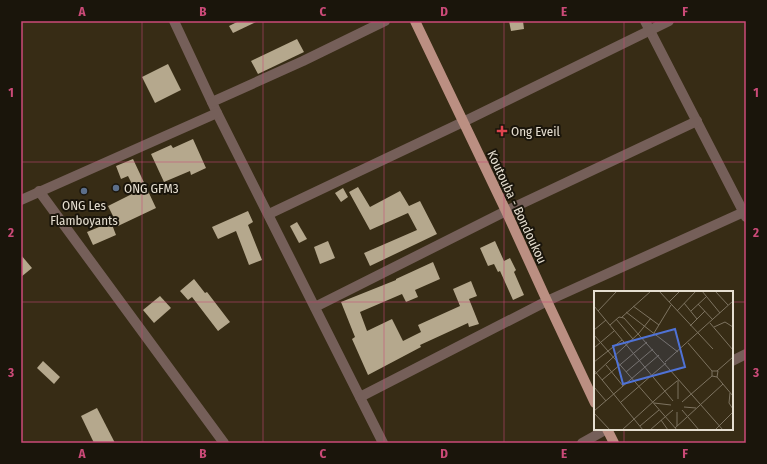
<svg xmlns="http://www.w3.org/2000/svg" width="767" height="464" font-family="'Fira Sans Condensed',sans-serif">
<style>
.building{fill:#b5a88d}
.lines{fill:none;stroke-linecap:round;stroke-linejoin:round}
.street{stroke:#755f59;stroke-width:10}
.primary{stroke:#bb8f82;stroke-width:10}
.grid{fill:none;stroke:#cb4a78;stroke-width:1;stroke-opacity:0.55}
.health-dot{fill:#e0444e;stroke:#1a150b;stroke-width:1.5}
.service-dot{fill:#5c6f8a;stroke:#1a150b;stroke-width:1.5}
.labels{text-anchor:middle;dominant-baseline:central;stroke-width:4;stroke-linejoin:round;paint-order:stroke}
.poi-label{font-size:13px;fill:#e5ded0;stroke:#1a150b;text-anchor:start}
.street-label{font-size:13px;fill:#e5ded0;stroke:#1a150b}
.inset-road{fill:none;stroke:#7d7360;stroke-width:1}
.view{fill:#4f72d6;fill-opacity:0.15;stroke:#4f72d6;stroke-width:2}
.inset-edge{fill:none;stroke:#e5ded0;stroke-width:2}
.neatline{fill:none;stroke:#cb4a78;stroke-width:1.5}
.grid-label{font-size:13px;text-anchor:middle;font-weight:bold;fill:#cb4a78}
</style>
<rect width="100%" height="100%" fill="#372c15"/>
<g class="building">
<polygon points="239,21 258,21 233,33 229,26"/>
<polygon points="509,21 523,21 524,29 511,31"/>
<polygon points="297,39 304,52 258,74 251,61"/>
<polygon points="168,64 181,90 155,103 142,77"/>
<polygon points="193,139 206,168 191,175 190,171 164,182 151,154 171,145 173,148"/>
<polygon points="133,159 156,208 118,226 108,206 136,192 128,176 121,179 116,166"/>
<polygon points="358,187 370,207 400,191 409,206 420,201 437,234 370,266 364,253 417,230 408,213 370,230 349,192"/>
<polygon points="343,188 348,197 341,202 335,193"/>
<polygon points="248,211 253,222 248,225 262,260 249,265 236,231 218,239 212,227"/>
<polygon points="111,222 116,235 93,245 87,232"/>
<polygon points="297,222 307,239 299,243 290,226"/>
<polygon points="328,241 335,258 320,264 314,247"/>
<polygon points="495,241 504,261 510,258 516,270 514,272 524,295 513,300 500,271 498,272 494,264 488,266 480,248"/>
<polygon points="21,255 32,268 21,277"/>
<polygon points="433,262 440,279 415,290 418,297 406,302 402,294 360,312 367,331 392,319 403,341 421,332 418,325 460,306 453,289 471,281 477,296 469,299 479,324 469,327 468,323 420,345 421,347 368,375 352,339 355,337 341,302 396,280 396,279"/>
<polygon points="194,279 205,293 207,292 230,322 218,331 192,297 188,300 180,291"/>
<polygon points="160,296 171,308 154,323 143,310"/>
<polygon points="43,361 60,377 54,384 37,368"/>
<polygon points="97,408 115,443 94,443 81,416"/>
</g>
<g class="lines">
<g class="street">
<polyline points="174,21 217,113 383,443"/>
<polyline points="645,21 746,217"/>
<polyline points="212,102 303,61 385,21"/>
<polyline points="39,191 224,443"/>
<polyline points="21,200 217,113"/>
<polyline points="269,214 463,122 669,21"/>
<polyline points="315,307 506,211 697,121"/>
<polyline points="732,361 746,354"/>
<polyline points="360,397 547,301 746,211"/>
<polyline points="582,443 607,429"/>
</g>
<g class="primary">
<polyline points="415,21 506,211 547,301 595,403"/>
<polyline points="607,429 614,443"/>
</g>
</g>
<path class="grid" d="M142,21V443M263,21V443M384,21V443M504,21V443M624,21V292M21,162H746M21,302H595M732,302H746M624,429V443"/>
<path class="health-dot" d="M500 125h4v4h4v4h-4v4h-4v-4h-4v-4h4z"/>
<g class="service-dot">
<circle cx="116" cy="188" r="4"/>
<circle cx="84" cy="191" r="4"/>
</g>
<g class="labels">
<g class="poi-label">
<text x="511" y="131">Ong Eveil</text>
<text x="124" y="188">ONG GFM3</text>
<text x="84" y="205" text-anchor="middle">ONG Les<tspan x="84" dy="15">Flamboyants</tspan></text>
</g>
<g class="street-label">
<text transform="translate(517 207) rotate(65)">Koutouba - Bondoukou</text>
</g>
</g>
<g transform="translate(594 291)">
<rect width="139" height="139" fill="#372c15"/>
<path class="inset-road" d="M65,0L119,58M108,0L126,22M121,0L134,14M75,11L86,0M90,12L103,28M104,13L119,29M0,15L79,110M39,15L65,34M4,20L23,0M83,20L102,0M97,20L112,6M32,21L84,61M28,26L57,0M22,28L39,48M116,32L139,59M16,34L25,26L30,27L129,139M96,35L111,20M120,36L131,31L139,36M0,39L12,29M60,42L77,14M0,44L83,139M94,52L118,80M0,57L20,40M0,71L28,49M71,71L139,10M12,74L29,95M0,79L49,139M123,80L139,66M32,81L59,58M0,84L45,42L57,27M58,84L72,72M123,86L139,105M8,89L53,51M0,96L12,110M71,100L83,90M136,102L135,112L139,118M84,108V89M27,111L58,84M88,111L118,85V80H124L123,86L118,85M60,112L77,114M90,116L102,117M88,119L105,139M0,120L65,64M0,122L16,139M67,129L74,139M46,135L65,119M83,135V121M81,137L129,93M28,139L71,100M56,139L79,119M121,139L139,121"/>
<path class="view" d="M81,38L91,76L29,93L19,55Z"/>
<rect width="139" height="139" class="inset-edge"/>
</g>
<rect width="767" height="464" fill="none" stroke="#1a150b" stroke-width="44"/>
<rect x="22" y="22" width="723" height="420" class="neatline"/>
<g class="grid-label">
<text x="82" y="16">A</text>
<text x="203" y="16">B</text>
<text x="323" y="16">C</text>
<text x="444" y="16">D</text>
<text x="564" y="16">E</text>
<text x="685" y="16">F</text>
<text x="11" y="97">1</text>
<text x="756" y="97">1</text>
<text x="11" y="237">2</text>
<text x="756" y="237">2</text>
<text x="11" y="377">3</text>
<text x="756" y="377">3</text>
<text x="82" y="458">A</text>
<text x="203" y="458">B</text>
<text x="323" y="458">C</text>
<text x="444" y="458">D</text>
<text x="564" y="458">E</text>
<text x="685" y="458">F</text>
</g>
</svg>
